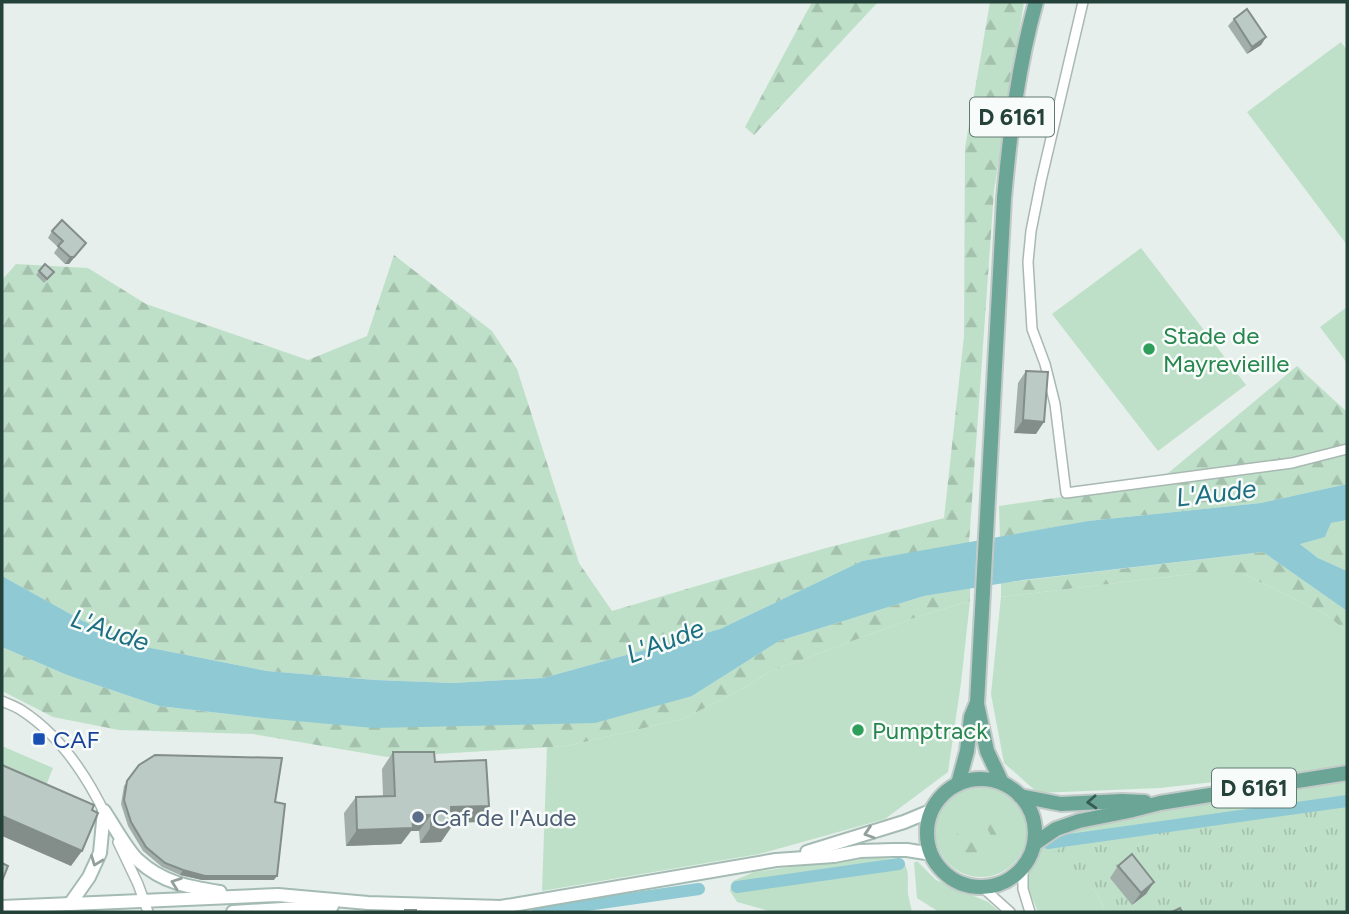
<svg xmlns="http://www.w3.org/2000/svg" width="1349" height="914" font-family="Figtree,sans-serif">
<style>
.green{fill:#bfe0c8}
.forest{fill:url(#forest-firs)}
.park{fill:url(#park-tufts)}
.water{fill:#8ec9d4}
.lines{fill:none;stroke-linecap:round;stroke-linejoin:round}
.canal{stroke:#8ec9d4;stroke-width:12}
.minor-casing{stroke:#a8b8b2;stroke-width:12}
.secondary-casing{stroke:#a4bbb3;stroke-width:16}
.primary-casing{stroke:#c2cac8;stroke-width:18}
.minor{stroke:#fff;stroke-width:9}
.secondary{stroke:#fff;stroke-width:12}
.primary{stroke:#6aa596;stroke-width:14}
.wall{fill:#a1aea9}
.shaded-wall{fill:#838d89}
.building{fill:#bbcac4;stroke:#838d89;stroke-width:2}
.oneway{stroke:#365b51}
.oneway2{stroke:#92a09c}
.leisure-dot{fill:#2e9e5b;stroke:#f7fbf9;stroke-width:2.5}
.transit-dot{fill:#1a4fb4;stroke:#f7fbf9;stroke-width:2.5}
.service-dot{fill:#5c6f8a;stroke:#f7fbf9;stroke-width:2.5}
.labels{text-anchor:middle;dominant-baseline:central;stroke-width:5;stroke-linejoin:round;paint-order:stroke}
.shield{fill:#f7fbf9;stroke:#637a73;stroke-width:2}
.shield-label{font-size:23px;font-weight:bold;fill:#24423a}
.leisure-label{font-size:24px;fill:#27864d;stroke:#f7fbf9;text-anchor:start}
.transit-label{font-size:24px;fill:#164399;stroke:#f7fbf9;text-anchor:start}
.service-label{font-size:24px;fill:#4e5e75;stroke:#f7fbf9;text-anchor:start}
.water-label{font-size:26px;font-style:italic;fill:#1c6f80;stroke:#f7fbf9}
</style>
<defs>
<pattern id="forest-firs" width="22" height="20" patternUnits="userSpaceOnUse" patternTransform="scale(1.75)"><rect width="22" height="20" fill="#bfe0c8"/><path d="M5 1l3.5 6h-7zM16 11l3.5 6h-7z" fill="#a4c1ad"/></pattern>
<pattern id="park-tufts" width="24" height="20" patternUnits="userSpaceOnUse" patternTransform="scale(1.75)"><rect width="24" height="20" fill="#bfe0c8"/><path d="M3 7l-1-3M5 7V3M7 7l1-3M15 17l-1-3M17 17v-4M19 17l1-3" fill="none" stroke="#a4c1ad"/></pattern>
</defs>
<rect width="100%" height="100%" fill="#e6efeb"/>
<g class="green">
<polygon points="1341,42 1347,50 1347,245 1247,112"/>
<polygon points="1141,248 1246,385 1158,451 1052,314"/>
<polygon points="1347,307 1347,363 1320,327"/>
<polygon points="1191,574 1244,574 1327,615 1347,632 1347,767 1160,788 1038,793 1004,763 991,694 1001,597"/>
<polygon points="970,601 961,683 948,772 885,819 759,854 542,891 547,747 567,746 683,719 746,687 769,672 914,618"/>
<polygon points="2,746 53,768 43,793 2,775"/>
<polygon points="1347,781 1347,804 1066,844 1056,852 1094,890 1106,912 1038,912 1026,883 1029,869 1050,836 1078,824"/>
<circle cx="981" cy="831" r="46"/>
<path d="M875,858L901,859C911,870 907,880 908,894C909,900 911,906 912,912H773L737,902L730,891L731,884L733,881L754,872L834,861Z"/>
<polygon points="917,861 936,880 988,902 1000,912 939,912 917,898 914,863"/>
</g>
<g class="forest">
<polygon points="812,2 878,2 754,135 745,127"/>
<polygon points="990,2 1024,2 994,191 969,543 862,561 720,629 543,678 453,683 375,680 267,671 141,646 83,621 2,576 2,280 16,264 88,268 146,304 308,360 367,336 394,255 492,331 517,369 579,563 612,611 826,548 944,518 964,336 965,148"/>
<polygon points="1297,366 1347,412 1347,484 1261,503 1088,521 1000,537 999,506 1155,484"/>
<polygon points="1347,520 1347,571 1318,558 1299,543 1325,537 1331,523"/>
<polygon points="1263,552 1347,611 1347,632 1327,615 1244,574 1191,574 1001,597 1001,583"/>
<polygon points="970,588 970,601 914,618 769,672 746,687 683,719 567,746 387,757 253,734 119,730 53,717 2,691 2,647 67,675 159,706 263,718 692,696 779,641 924,596"/>
<path d="M982,811C999,817 1001,827 1002,844L998,845L996,844L979,849L976,856C974,856 972,858 970,858C961,857 953,839 958,832C959,830 962,829 963,828L973,833L977,845L993,840L986,826L979,822L977,820L979,813Z"/>
</g>
<polygon class="park" points="1347,804 1347,912 1106,912 1094,890 1055,852 1066,844"/>
<polygon class="water" points="1347,484 1347,520 1331,523 1325,537 1300,544 1318,558 1347,571 1347,611 1263,552 1023,580 924,596 779,641 692,696 595,723 374,728 263,718 159,706 67,675 2,647 2,576 83,621 141,646 267,671 375,680 453,683 543,678 720,629 862,561 1088,521 1261,503"/>
<g class="lines">
<g class="canal">
<polyline points="1048,843 1347,801"/>
<polyline points="737,887 899,864"/>
<polyline points="538,912 699,889"/>
</g>
<g class="minor-casing">
<g id="minor">
<polyline points="1083,2 1041,181 1031,231 1028,262 1032,329 1045,364 1055,404 1066,493 1292,463 1347,449"/>
<path d="M2,701C8,704 15,706 21,710C60,735 87,776 106,816"/>
<polyline points="118,842 138,884 148,912"/>
<polyline points="1023,867 1023,889 1030,912"/>
<polyline points="981,886 1010,912"/>
</g>
</g>
<g class="secondary-casing">
<g id="secondary">
<path d="M104,811C113,824 128,852 139,861C163,883 189,887 220,892"/>
<polyline points="807,852 904,822 933,810"/>
<polyline points="70,904 89,877 100,853 104,811"/>
<polyline points="2,907 278,895 368,903 501,907 776,860 834,856 860,851 893,850 907,850 932,854"/>
<polyline points="233,912 332,906"/>
</g>
</g>
<g class="primary-casing">
<g id="primary">
<circle cx="981" cy="833" r="54"/>
<path d="M1002,783L987,751L977,704L1004,198C1010,132 1018,66 1036,2"/>
<polyline points="958,784 967,751 971,717 976,705"/>
<polyline points="1020,796 1061,804 1122,801 1145,802"/>
<polyline points="1034,844 1056,829 1079,821 1129,811 1160,803 1347,773"/>
</g>
</g>
<use href="#minor" class="minor"/>
<use href="#secondary" class="secondary"/>
<use href="#primary" class="primary"/>
</g>
<g class="wall">
<polygon points="1234,19 1266,37 1261,45 1247,54 1228,26"/>
<polygon points="52,231 86,243 69,264 65,264 54,253 58,247 48,238"/>
<polygon points="39,271 54,272 44,283 36,275"/>
<polygon points="1026,371 1036,434 1014,433 1018,383"/>
<polygon points="393,752 435,762 489,806 478,822 452,823 452,826 441,842 420,843 419,831 411,831 401,844 346,846 344,813 356,797 383,796 382,769"/>
<polygon points="139,765 275,802 274,880 202,880 180,875 162,867 143,851 128,826 121,804 124,786"/>
<polygon points="1118,866 1154,882 1146,894 1132,905 1110,878"/>
</g>
<g class="shaded-wall">
<polygon points="1266,37 1261,45 1247,54 1252,47"/>
<polygon points="86,243 69,264 65,264 70,257"/>
<polygon points="1023,420 1044,422 1036,434 1014,433"/>
<polygon points="489,806 478,822 440,823 451,807"/>
<polygon points="412,815 431,815 419,831 411,831 401,844 346,846 357,830"/>
<polygon points="2,816 82,851 71,866 2,836"/>
<polygon points="452,826 441,842 420,843 431,827"/>
<polygon points="183,870 277,876 274,880 202,880 180,875"/>
<polygon points="1154,882 1146,894 1132,905 1141,893"/>
</g>
<g class="building">
<polygon points="1247,9 1266,37 1252,47 1234,19"/>
<polygon points="62,220 86,243 74,257 70,257 58,246 63,241 52,231"/>
<polygon points="45,264 54,272 47,279 39,271"/>
<polygon points="1026,371 1048,372 1044,422 1023,420"/>
<polygon points="393,752 434,752 435,762 486,760 489,806 451,807 452,826 431,827 431,815 412,815 413,828 357,830 356,797 395,796"/>
<polygon points="155,755 282,758 275,802 285,804 277,876 205,876 183,870 165,863 146,847 131,822 124,800 127,781 139,765"/>
<polygon points="2,765 94,805 92,810 98,813 82,851 2,816"/>
<polygon points="1132,854 1154,882 1141,893 1118,866"/>
<polygon points="2,863 8,866 2,881"/>
<polygon points="1180,908 1182,912 1172,912"/>
<rect x="405" y="910" width="11" height="2"/>
</g>
<defs><path id="oneway-chevron" d="M-2-3.5L2.5 0L-2 3.5" fill="none" stroke-width="1.6" stroke-linecap="round" stroke-linejoin="round" transform="scale(1.75)"/></defs>
<use class="oneway" href="#oneway-chevron" transform="translate(1092 802) rotate(177)"/>
<g class="oneway2">
<use href="#oneway-chevron" transform="translate(869 833) rotate(162)"/>
<use href="#oneway-chevron" transform="translate(96 861) rotate(111)"/>
<use href="#oneway-chevron" transform="translate(176 883) rotate(-160)"/>
</g>
<g class="leisure-dot">
<circle cx="1149" cy="349" r="7"/>
<circle cx="858" cy="730" r="7"/>
</g>
<rect class="transit-dot" x="32" y="732" width="14" height="14" rx="3.5"/>
<circle class="service-dot" cx="418" cy="817" r="7"/>
<g class="labels">
<g class="shield">
<rect x="970" y="97.5" width="84" height="39" rx="5"/>
<rect x="1212" y="768.5" width="84" height="39" rx="5"/>
</g>
<g class="shield-label">
<text x="1012" y="117">D 6161</text>
<text x="1254" y="788">D 6161</text>
</g>
<g class="leisure-label">
<text x="1163" y="335">Stade de<tspan x="1163" dy="28">Mayrevieille</tspan></text>
<text x="872" y="730">Pumptrack</text>
</g>
<g class="transit-label">
<text x="53" y="739">CAF</text>
</g>
<g class="service-label">
<text x="432" y="817">Caf de l'Aude</text>
</g>
<g class="water-label">
<text transform="translate(1216 493) rotate(-7)">L'Aude</text>
<text transform="translate(110 630) rotate(19)">L'Aude</text>
<text transform="translate(665 641) rotate(-21)">L'Aude</text>
</g>
</g>
<rect width="1349" height="914" fill="none" stroke="#24423a" stroke-width="7"/>
</svg>
